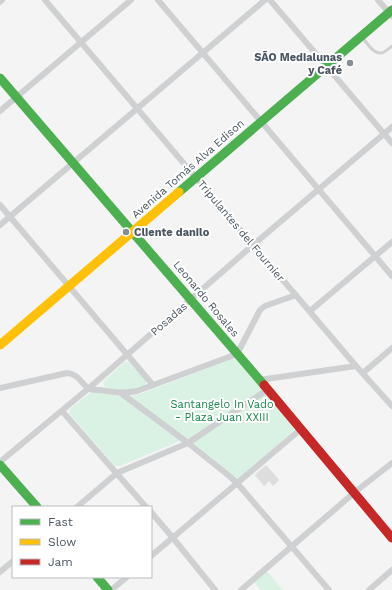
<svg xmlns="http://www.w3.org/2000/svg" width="392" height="590" font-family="'Work Sans',sans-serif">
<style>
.green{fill:#d9f2e3}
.building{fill:#ddddde;stroke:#e5e6e7}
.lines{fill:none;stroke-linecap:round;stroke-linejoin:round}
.lane{stroke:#ced0d2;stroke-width:3}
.street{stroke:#ced0d2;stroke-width:6}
.fast{stroke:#4caf50;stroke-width:9}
.slow{stroke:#ffc107;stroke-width:9}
.jam{stroke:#c62828;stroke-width:9}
.poi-dot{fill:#868d94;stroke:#fff;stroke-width:1.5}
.labels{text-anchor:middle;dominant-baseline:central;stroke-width:4;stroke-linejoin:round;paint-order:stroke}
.poi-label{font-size:11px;font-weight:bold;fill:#4a5661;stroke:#fff;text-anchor:end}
.street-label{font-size:11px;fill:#4a5661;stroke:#fff}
.park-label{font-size:11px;fill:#17864f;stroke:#fff}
</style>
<rect width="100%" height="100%" fill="#f4f4f4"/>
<g class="green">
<polygon points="232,359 237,360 295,428 294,430 238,479 237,479 187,438 120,466 115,466 69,413 70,409 91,392 120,396 131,396 140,394"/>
<path d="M125,362H128L130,363L146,381V384C135,391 116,393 104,386L103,383L105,380Z"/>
<polygon points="265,569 283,590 261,590 252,580"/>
</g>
<polygon class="building" points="266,465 279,480 273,486 269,481 264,486 255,475"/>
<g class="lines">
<path class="lane" d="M362,37C367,43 375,57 384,52C387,50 390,48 392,46"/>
<g class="street">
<polyline points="45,0 356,366 392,406"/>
<polyline points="158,0 392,276"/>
<polyline points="270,0 392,143"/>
<polyline points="378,0 392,16"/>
<polyline points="0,2 2,0"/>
<polyline points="0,111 131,0"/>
<polyline points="0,205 153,385"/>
<polyline points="0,225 265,0"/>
<polyline points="310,311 392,242"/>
<polyline points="363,373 392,348"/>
<polyline points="259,380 356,366"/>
<path d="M0,388L67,373C80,374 81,385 90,389C92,390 96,390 99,390C114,392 122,394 137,391L237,354L260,310L265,306L296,295"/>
<polyline points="121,393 188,443 228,475 237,483 329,590"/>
<polyline points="62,411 146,507"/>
<polyline points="0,462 89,388 253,245 392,127"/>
<polyline points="77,507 117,473 188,443 267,390"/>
<polyline points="151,512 173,538 215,590"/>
<polyline points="151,556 301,429"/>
<polyline points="0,572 13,561"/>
<polyline points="111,590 127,577"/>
<polyline points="241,590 355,492 392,463"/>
<polyline points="369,590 392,570"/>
</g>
<g class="fast">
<polyline points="0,78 264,385"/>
<polyline points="179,192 392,10"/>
<polyline points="0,465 37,507"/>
<polyline points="97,577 108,590"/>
</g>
<polyline class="slow" points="0,345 179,192"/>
<polyline class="jam" points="264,385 392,538"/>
</g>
<g class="poi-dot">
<circle cx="350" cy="63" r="4"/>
<circle cx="126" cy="232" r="4"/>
</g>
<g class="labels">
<g class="poi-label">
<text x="342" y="57">SÃO Medialunas<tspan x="342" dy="13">y Café</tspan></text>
<text x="134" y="232" text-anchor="start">Cliente danilo</text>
</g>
<g class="street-label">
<text transform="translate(188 169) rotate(-41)">Avenida Tomás Alva Edison</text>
<text transform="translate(241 231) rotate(50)">Tripulantes del Fournier</text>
<text transform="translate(206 299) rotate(50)">Leonardo Rosales</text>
<text transform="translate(169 319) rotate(-41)">Posadas</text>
</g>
<g class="park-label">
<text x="222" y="404">Santangelo In Vado<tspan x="222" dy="13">- Plaza Juan XXIII</tspan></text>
</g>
</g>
<rect x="12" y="506" width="140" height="72" fill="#ffffff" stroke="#b7bbc0"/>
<rect x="20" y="519" width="20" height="6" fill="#4caf50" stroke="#b7bbc0"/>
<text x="48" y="526" font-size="12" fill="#4a5661">Fast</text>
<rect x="20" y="539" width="20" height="6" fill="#ffc107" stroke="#b7bbc0"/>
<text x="48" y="546" font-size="12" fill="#4a5661">Slow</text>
<rect x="20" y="559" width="20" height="6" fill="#c62828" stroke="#b7bbc0"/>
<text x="48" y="566" font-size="12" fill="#4a5661">Jam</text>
</svg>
